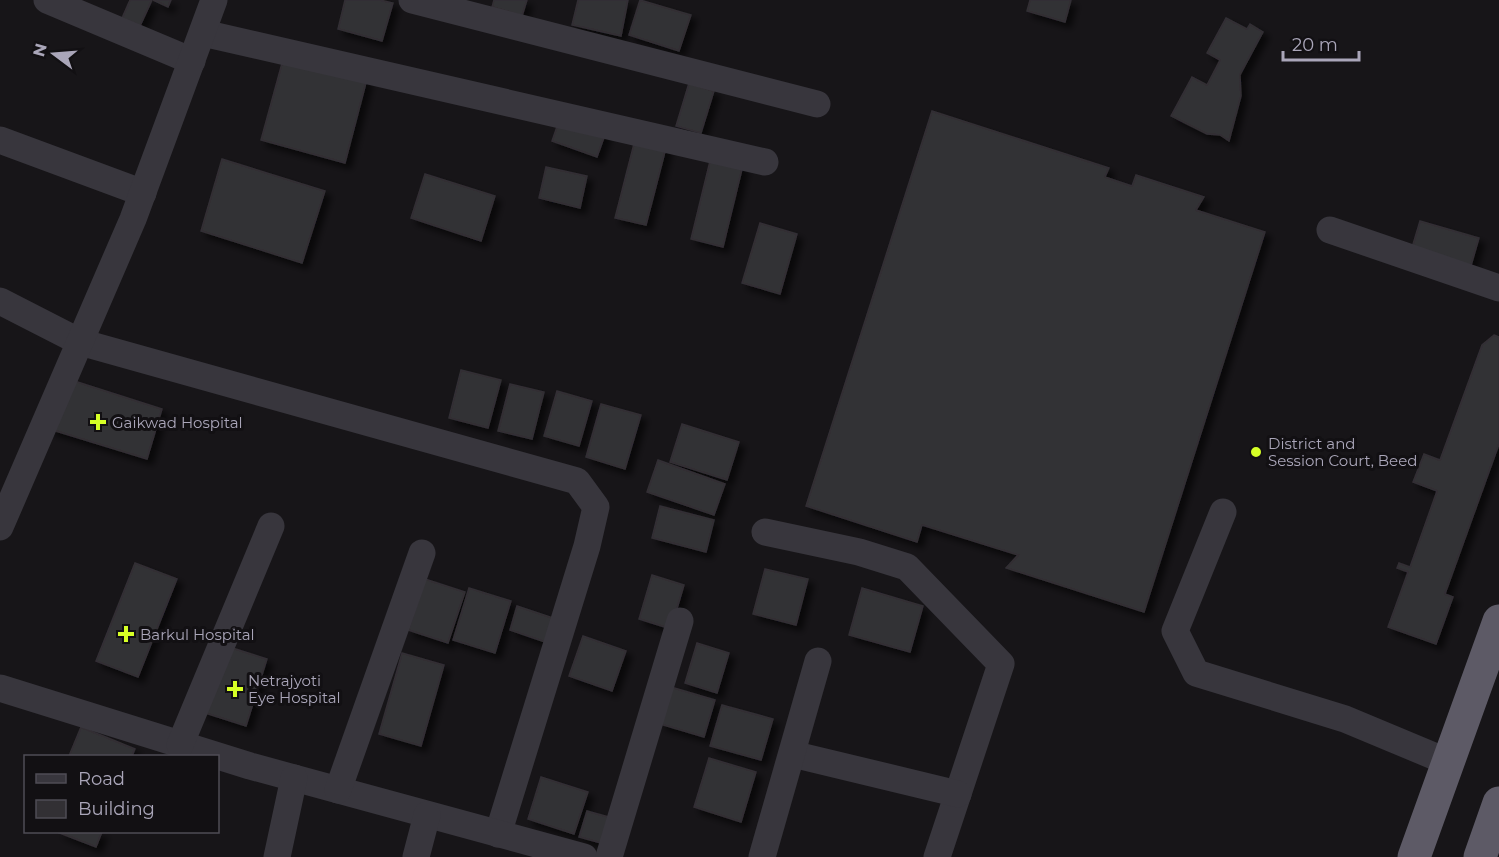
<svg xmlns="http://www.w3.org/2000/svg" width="1499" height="857" font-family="Montserrat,sans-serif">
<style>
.building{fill:#323034;stroke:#322f34;stroke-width:1.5;filter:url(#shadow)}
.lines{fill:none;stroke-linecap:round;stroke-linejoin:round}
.minor{stroke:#38363d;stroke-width:27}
.trunk{stroke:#5d5a66;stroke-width:33}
.poi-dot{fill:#d6ff26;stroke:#121013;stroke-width:2}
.labels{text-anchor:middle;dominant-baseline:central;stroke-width:6;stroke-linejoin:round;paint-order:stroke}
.poi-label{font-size:15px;fill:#aaa6b9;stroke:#121013;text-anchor:start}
</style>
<defs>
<filter id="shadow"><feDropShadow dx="5.5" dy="5.5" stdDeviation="3" flood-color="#0009"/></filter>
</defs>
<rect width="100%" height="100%" fill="#171518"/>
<g class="building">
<polygon points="130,0 152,0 140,26 122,18"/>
<polygon points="153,0 171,0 168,7"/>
<polygon points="345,0 380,0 393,3 382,41 338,29"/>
<polygon points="494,0 527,0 522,16 492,7"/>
<polygon points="578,0 628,0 621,36 572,25"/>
<polygon points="640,0 691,15 679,51 629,35"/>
<polygon points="1030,0 1071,0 1065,22 1027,11"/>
<polygon points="1226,18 1247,29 1250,24 1263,32 1240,75 1241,96 1229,141 1220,135 1207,134 1171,116 1192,77 1207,85 1220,60 1207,53"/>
<polygon points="284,56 367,79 345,163 261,140"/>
<polygon points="689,83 714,91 701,133 676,126"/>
<polygon points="932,111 1109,168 1105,177 1132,186 1136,175 1204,197 1196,210 1265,232 1144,612 1006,568 1018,555 922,525 917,542 806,506"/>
<polygon points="561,115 606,132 597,157 552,141"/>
<polygon points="636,136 667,144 646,225 615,218"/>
<polygon points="711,157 743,165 723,247 691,239"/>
<polygon points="222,159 325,191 302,263 201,231"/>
<polygon points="546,167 587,176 580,208 539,198"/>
<polygon points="425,174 495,196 481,241 411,218"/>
<polygon points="1420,221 1479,238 1470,269 1411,251"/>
<polygon points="760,223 797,234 780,294 742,283"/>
<polygon points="1494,335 1499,337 1499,444 1445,594 1453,597 1436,644 1388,627 1408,572 1397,568 1399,563 1410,567 1437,491 1413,482 1424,454 1440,460 1482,345"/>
<polygon points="461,370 501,380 488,428 449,418"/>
<polygon points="65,378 162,409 147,459 49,429"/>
<polygon points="510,384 544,392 532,439 498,431"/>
<polygon points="557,391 592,401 579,446 544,436"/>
<polygon points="601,404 641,415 625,469 586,457"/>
<polygon points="682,424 739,442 727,480 670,462"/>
<polygon points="658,460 725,484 714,515 647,492"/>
<polygon points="660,506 714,520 706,552 652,538"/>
<polygon points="135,563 177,579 138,677 96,661"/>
<polygon points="765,569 808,579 796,625 753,614"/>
<polygon points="652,575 684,585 671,629 639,619"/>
<polygon points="425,579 465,592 448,643 408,630"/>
<polygon points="469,588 511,601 495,653 453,640"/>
<polygon points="862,588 923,606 910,652 849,635"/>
<polygon points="517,606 553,618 545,642 510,630"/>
<polygon points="583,636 626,651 612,691 569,676"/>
<polygon points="697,643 729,653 717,693 685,683"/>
<polygon points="223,645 267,659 246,726 202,712"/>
<polygon points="402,653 444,665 421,746 379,734"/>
<polygon points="671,687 715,700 704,737 660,724"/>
<polygon points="722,705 773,719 761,760 710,746"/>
<polygon points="81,727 135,749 132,756 69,756"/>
<polygon points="709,758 756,772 741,822 694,807"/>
<polygon points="541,777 588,792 574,834 528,819"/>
<polygon points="587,811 609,817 601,843 579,837"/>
<polygon points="57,832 102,832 96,847"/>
</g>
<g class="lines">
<g class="minor">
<polyline points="47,0 192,61"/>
<polyline points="412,0 817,104"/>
<polyline points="203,33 765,162"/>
<polyline points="0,140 143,193"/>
<polyline points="1330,230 1499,288"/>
<polyline points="0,301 80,342 577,481 596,507 587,546 498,834"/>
<polyline points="1223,512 1175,631 1196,673 1345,719 1448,762"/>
<polyline points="0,527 133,219 214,0"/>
<polyline points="765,532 859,552 907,567 1001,664 937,857"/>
<polyline points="0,688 250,766 584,857"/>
<polyline points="180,745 271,526"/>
<polyline points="792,754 958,794"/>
<polyline points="338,790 422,553"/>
<polyline points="277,857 294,778"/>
<polyline points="416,857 427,815"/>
<polyline points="609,857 680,621"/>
<polyline points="762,857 818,661"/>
</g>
<g class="trunk">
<polyline points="1414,857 1499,621"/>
<polyline points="1480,857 1499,803"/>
</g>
</g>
<g class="poi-dot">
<path d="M95 413h6v6h6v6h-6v6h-6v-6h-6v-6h6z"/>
<circle cx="1256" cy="452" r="6"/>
<path d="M123 625h6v6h6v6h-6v6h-6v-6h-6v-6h6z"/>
<path d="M232 680h6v6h6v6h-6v6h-6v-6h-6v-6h6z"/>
</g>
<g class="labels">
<g class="poi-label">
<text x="112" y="422">Gaikwad Hospital</text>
<text x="1268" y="443">District and<tspan x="1268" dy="17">Session Court, Beed</tspan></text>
<text x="140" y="634">Barkul Hospital</text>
<text x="248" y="680">Netrajyoti<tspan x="248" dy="17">Eye Hospital</tspan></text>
</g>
</g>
<rect x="24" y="755" width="195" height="78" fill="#121013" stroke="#4f4c55" stroke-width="1.5"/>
<rect x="36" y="774" width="30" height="9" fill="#38363d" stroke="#4f4c55" stroke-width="1.5"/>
<text x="78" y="785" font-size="18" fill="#aaa6b9">Road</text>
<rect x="36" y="800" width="30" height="18" fill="#323034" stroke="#4f4c55" stroke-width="1.5"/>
<text x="78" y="815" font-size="18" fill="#aaa6b9">Building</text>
<g transform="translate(54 54) rotate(286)" stroke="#121013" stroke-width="4.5" paint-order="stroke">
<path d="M0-4.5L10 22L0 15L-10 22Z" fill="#aaa6b9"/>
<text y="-9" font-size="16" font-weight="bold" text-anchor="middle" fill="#aaa6b9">N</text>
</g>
<path d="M1283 51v9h76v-9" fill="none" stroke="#aaa6b9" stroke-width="3"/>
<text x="1292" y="51" font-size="18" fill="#aaa6b9" stroke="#121013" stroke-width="4.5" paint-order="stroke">20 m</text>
</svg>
